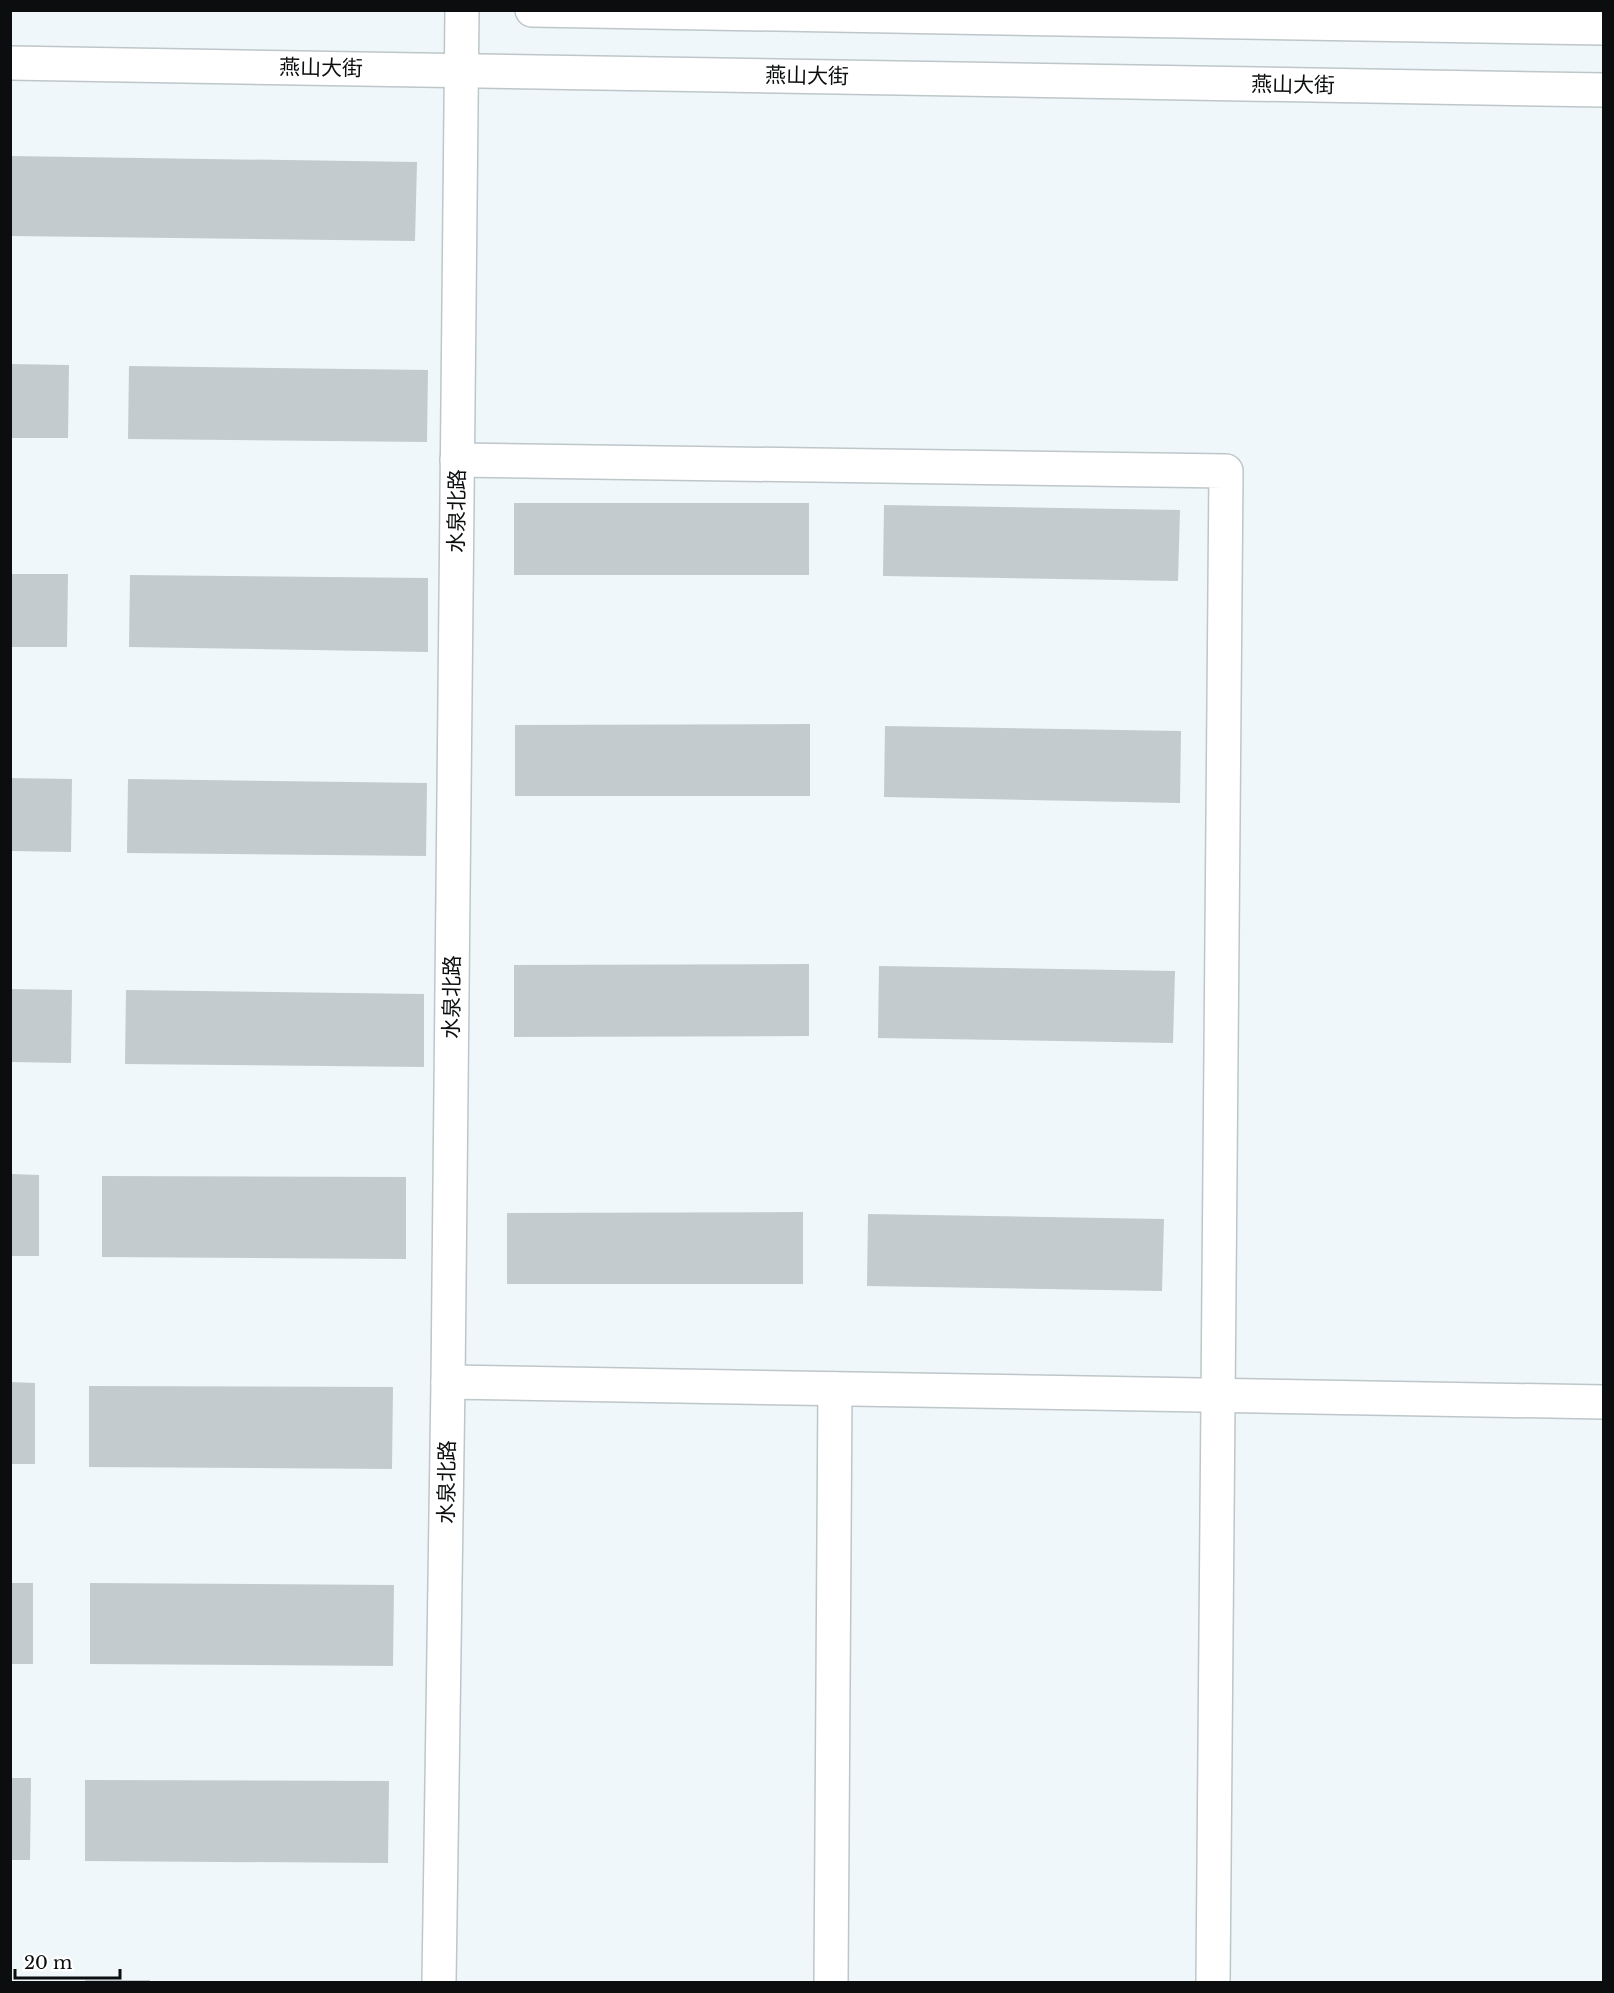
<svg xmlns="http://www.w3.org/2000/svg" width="1614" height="1993" font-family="'Libre Baskerville','Noto Sans SC',serif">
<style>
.building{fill:#c4cbce}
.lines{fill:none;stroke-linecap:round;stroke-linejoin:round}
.minor-casing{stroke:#bec6c9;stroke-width:36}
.tertiary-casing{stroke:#bec6c9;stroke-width:36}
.secondary-casing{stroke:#bec6c9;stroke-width:36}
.minor{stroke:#fff;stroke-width:33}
.tertiary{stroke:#fff;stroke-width:33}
.secondary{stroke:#fff;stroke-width:33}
.labels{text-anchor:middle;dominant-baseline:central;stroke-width:5;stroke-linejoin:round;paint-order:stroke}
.street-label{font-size:21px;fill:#0b0d0e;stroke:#fff}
</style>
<rect width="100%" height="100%" fill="#eff7fa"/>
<g class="building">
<polygon points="10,156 417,162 415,241 10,236"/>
<polygon points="10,364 69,365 68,438 10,438"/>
<polygon points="129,366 428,370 427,442 128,439"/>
<rect x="514" y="503" width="295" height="72"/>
<polygon points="884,505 1180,510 1178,581 883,576"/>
<polygon points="10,574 68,574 67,647 10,647"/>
<polygon points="130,575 428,578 428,652 129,647"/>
<polygon points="810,724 810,796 515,796 515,725"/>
<polygon points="885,726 1181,731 1180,803 884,797"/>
<polygon points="10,778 72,779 71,852 10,851"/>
<polygon points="128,779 427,783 426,856 127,853"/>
<polygon points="809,964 809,1036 514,1037 514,965"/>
<polygon points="879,966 1175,971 1173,1043 878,1038"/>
<polygon points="10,989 72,990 71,1063 10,1062"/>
<polygon points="126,990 424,994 424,1067 125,1064"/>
<polygon points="10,1174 39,1175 39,1256 10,1256"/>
<polygon points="102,1176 406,1177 406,1259 102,1257"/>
<polygon points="803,1212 803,1284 507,1284 507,1213"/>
<polygon points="868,1214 1164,1219 1162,1291 867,1286"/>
<polygon points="10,1382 35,1383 35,1464 10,1464"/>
<polygon points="89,1386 393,1387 392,1469 89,1467"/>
<rect x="10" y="1583" width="23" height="81"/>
<polygon points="90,1583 394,1585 393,1666 90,1664"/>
<polygon points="10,1778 31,1778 30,1860 10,1860"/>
<polygon points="85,1780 389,1781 388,1863 85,1861"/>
<rect x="85" y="1980" width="65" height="2"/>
</g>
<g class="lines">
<g class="minor-casing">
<g id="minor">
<polyline points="457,460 1226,471 1213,1982"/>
<polyline points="448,1382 1604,1402"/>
<polyline points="831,1982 835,1389"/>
</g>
</g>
<g class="tertiary-casing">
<polyline id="tertiary" points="439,1982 448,1382 462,10"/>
</g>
<g class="secondary-casing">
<g id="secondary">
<polyline points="532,10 1604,28"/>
<polyline points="10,63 1604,90"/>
</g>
</g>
<use href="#minor" class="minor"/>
<use href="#tertiary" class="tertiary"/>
<use href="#secondary" class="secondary"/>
</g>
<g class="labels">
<g class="street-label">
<text transform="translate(321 68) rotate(1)">燕山大街</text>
<text transform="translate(807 76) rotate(1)">燕山大街</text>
<text transform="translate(1293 85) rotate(1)">燕山大街</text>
<text transform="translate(457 511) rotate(-89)">水泉北路</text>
<text transform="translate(452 997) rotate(-89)">水泉北路</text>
<text transform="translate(447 1482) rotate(-89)">水泉北路</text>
</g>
</g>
<rect width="1614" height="1993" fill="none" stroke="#0b0d0e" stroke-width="24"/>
<path d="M15 1969v9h105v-9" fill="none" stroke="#0b0d0e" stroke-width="3"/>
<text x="24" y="1969" font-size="18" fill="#0b0d0e" stroke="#ffffff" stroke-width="4.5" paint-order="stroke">20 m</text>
</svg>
